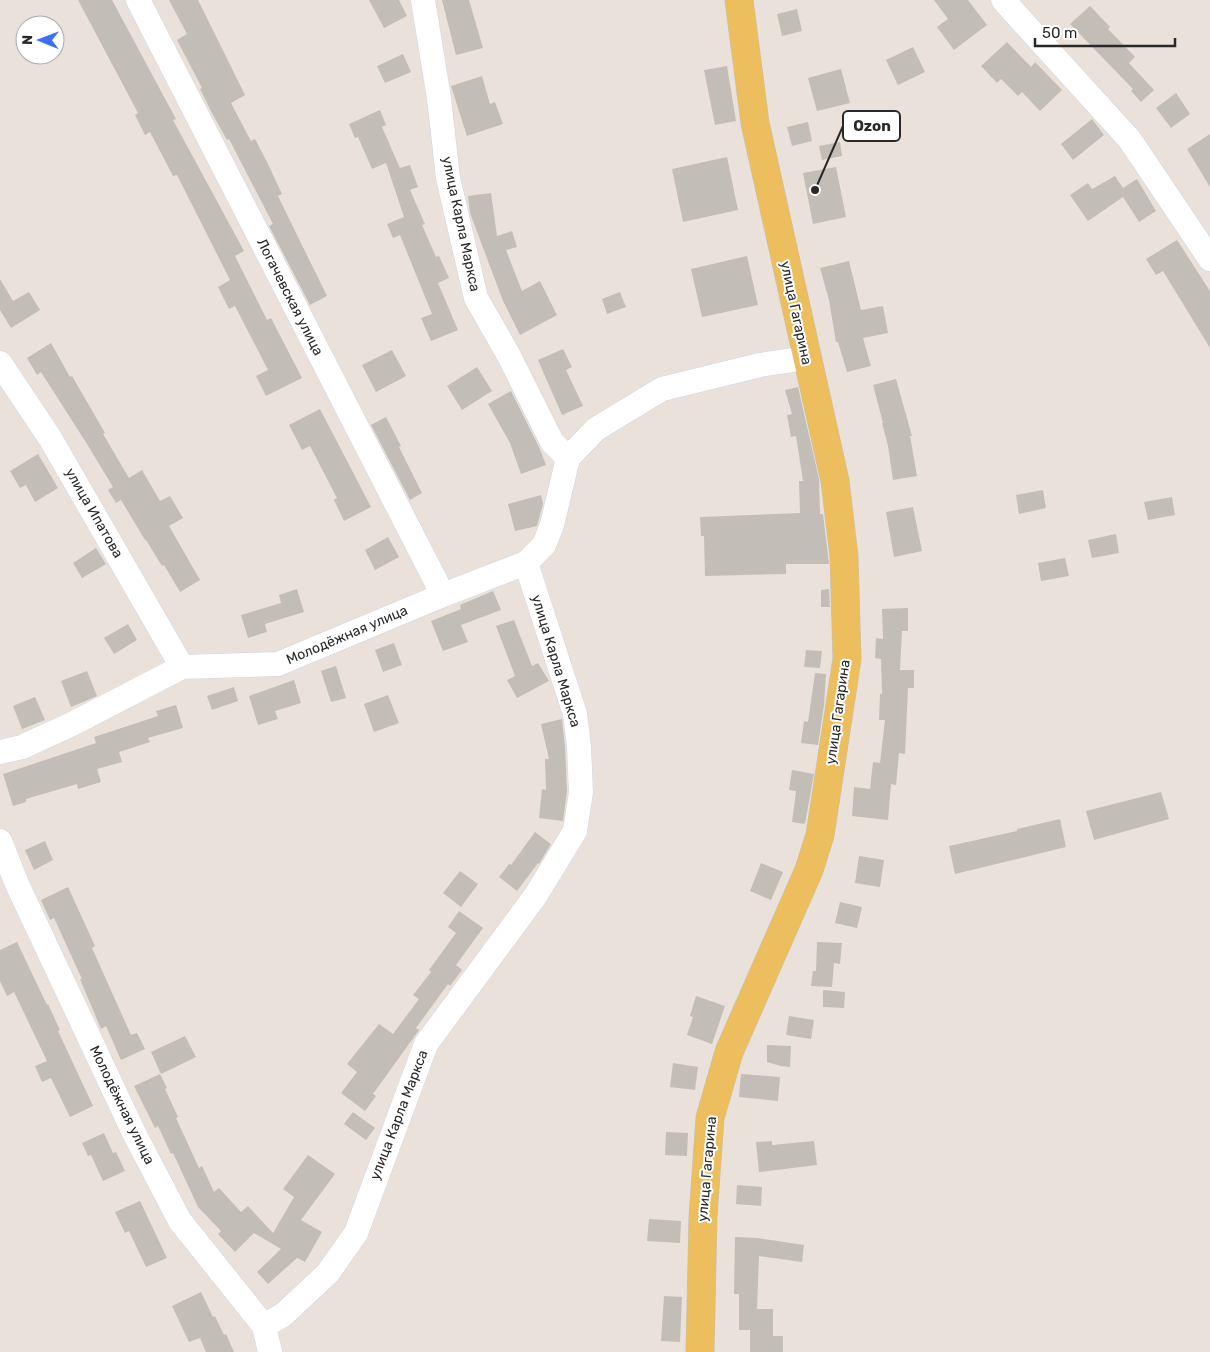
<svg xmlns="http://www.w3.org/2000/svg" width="1210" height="1352" font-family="Rubik,sans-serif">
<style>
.building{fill:#c2bdb6}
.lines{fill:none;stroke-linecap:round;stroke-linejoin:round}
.minor-casing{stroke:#cfd4e1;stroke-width:25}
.major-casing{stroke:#c3c3c3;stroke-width:29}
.minor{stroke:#fff;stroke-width:24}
.major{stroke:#ecbe5d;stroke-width:28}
.labels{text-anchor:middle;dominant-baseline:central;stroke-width:4;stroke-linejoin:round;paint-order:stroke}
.street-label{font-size:14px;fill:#282828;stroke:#fff}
.leader{fill:none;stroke:#282828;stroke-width:2}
.callout-dot{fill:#282828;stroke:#fff;stroke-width:2}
.callout{fill:#fff;stroke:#282828;stroke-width:2}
.callout-label{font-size:15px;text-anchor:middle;font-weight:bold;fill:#282828}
</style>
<rect width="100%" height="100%" fill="#eae2da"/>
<g class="building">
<polygon points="78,0 112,0 176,119 173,120 244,251 235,256 267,320 271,318 302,378 266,396 256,376 268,370 235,306 229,309 218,287 230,280 177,175 173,176 150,132 145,135 135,115 138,113"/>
<polygon points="169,0 198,0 245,95 231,103 251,141 255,139 267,162 282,194 278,196 327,296 310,305 269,226 273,224 229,139 227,140 212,113 200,89 202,88 177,40 187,34"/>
<polygon points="369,0 399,0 407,16 384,28"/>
<polygon points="442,0 469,0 483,48 456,55"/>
<polygon points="934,0 968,0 987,25 954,50 937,27 948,19"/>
<polygon points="1090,6 1110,27 1108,29 1135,57 1129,63 1154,90 1141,102 1131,91 1133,89 1070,24"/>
<polygon points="797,9 802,31 782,36 777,14"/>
<polygon points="1007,42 1031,67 1035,62 1062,90 1040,111 1022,92 1018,96 1001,79 997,83 981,66"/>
<polygon points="913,47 925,72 898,85 886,60"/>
<polygon points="403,54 411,72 385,83 377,66"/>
<polygon points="727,66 736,121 715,125 704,70"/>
<polygon points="841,69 850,103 817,111 808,78"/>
<polygon points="482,76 490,104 495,102 503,124 467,136 451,86"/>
<polygon points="1176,93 1190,114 1171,128 1156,108"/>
<polygon points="380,110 386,125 382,127 400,168 410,165 418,187 410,190 425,224 422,225 436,257 439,256 449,278 438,283 458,330 431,341 421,318 432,314 400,235 393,238 387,224 404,217 386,163 372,169 358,137 355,138 349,124"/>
<polygon points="1092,119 1104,135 1073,160 1061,144"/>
<polygon points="808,122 812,141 792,146 787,127"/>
<polygon points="1210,134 1210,187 1187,149"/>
<polygon points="840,142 842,156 822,160 819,146"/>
<polygon points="727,157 738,210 683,222 672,169"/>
<polygon points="836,167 846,217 813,224 803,173"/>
<polygon points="1115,176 1123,188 1137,179 1156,211 1139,222 1123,197 1088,221 1070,195 1088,183 1092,189"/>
<polygon points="491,193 497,236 512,231 517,247 506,250 522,291 540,281 557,315 520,335 503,301 470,213 468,196"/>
<polygon points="1177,240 1210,291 1210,348 1163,271 1156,275 1146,259"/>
<polygon points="747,256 758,305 702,317 691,269"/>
<polygon points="849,261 861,310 883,306 888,333 863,338 871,366 847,372 838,342 836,342 829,300 820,268"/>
<polygon points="0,279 13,301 29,292 40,310 11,328 0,310"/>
<polygon points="620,292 626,307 607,314 602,299"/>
<polygon points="51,343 70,377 72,376 105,433 103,434 129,478 142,470 160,501 170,496 183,518 169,526 200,580 180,592 164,565 162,566 146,540 145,540 121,500 116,503 108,490 113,487 87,444 41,372 37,375 27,358"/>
<polygon points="563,349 572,367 566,370 583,406 562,415 538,360"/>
<polygon points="392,350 406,376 376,392 362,365"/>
<polygon points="477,367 492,391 462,410 447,386"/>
<polygon points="896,379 912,436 910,436 917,476 893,480 888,446 882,423 883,423 873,385"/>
<polygon points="798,387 819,479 820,514 823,514 829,564 786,564 786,574 705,576 704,536 701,536 700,517 800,513 799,481 803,481 796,436 791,437 787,415 792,414 785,390"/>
<polygon points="511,391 539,447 546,465 521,474 510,443 488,404"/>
<polygon points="320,409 371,507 344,521 334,500 337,498 310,446 302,450 289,425"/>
<polygon points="386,417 401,446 399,447 422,493 410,500 371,425"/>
<polygon points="38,454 58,488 35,502 26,485 20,488 10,471"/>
<polygon points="1043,490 1046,508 1019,514 1016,495"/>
<polygon points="541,495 543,504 537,526 515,531 508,504"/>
<polygon points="1172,497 1175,515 1148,520 1144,502"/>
<polygon points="913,507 922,551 894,557 886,512"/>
<polygon points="1116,534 1119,553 1092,558 1088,540"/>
<polygon points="388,537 399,557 375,570 365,550"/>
<polygon points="96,548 106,564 82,578 73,563"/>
<polygon points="1065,558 1069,576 1041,581 1038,563"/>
<polygon points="297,589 304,612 265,624 267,632 248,638 241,615 281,603 279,595"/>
<polygon points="829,589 830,607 821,607 821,590"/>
<polygon points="493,591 501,610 461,625 468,642 443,651 431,621 461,609 460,605"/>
<polygon points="908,608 908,631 902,631 900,670 914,670 914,688 908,688 905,754 899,753 896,785 891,784 888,820 852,816 854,787 870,789 873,762 880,763 885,720 879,720 880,694 882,694 881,659 875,658 876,638 883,639 882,609"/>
<polygon points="514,620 532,666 538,663 549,681 517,698 507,680 515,676 496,626"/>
<polygon points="128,624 137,640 114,654 104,638"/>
<polygon points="394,643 402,665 383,672 375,650"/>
<polygon points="806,650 822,651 820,668 804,667"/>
<polygon points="336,666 346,698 331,702 321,671"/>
<polygon points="87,671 97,696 71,707 61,681"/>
<polygon points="815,673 826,674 824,705 818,745 801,743 804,721 808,722"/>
<polygon points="294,680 301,703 275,711 278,719 258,725 249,696"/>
<polygon points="234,687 238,701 212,710 207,696"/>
<polygon points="388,695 399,723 374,732 364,704"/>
<polygon points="35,697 45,720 22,729 13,706"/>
<polygon points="176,705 183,728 148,738 150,742 119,752 122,762 97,769 101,782 78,789 77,784 26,799 26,802 13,806 3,774 96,743 94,737 158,716 156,711"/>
<polygon points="562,719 565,747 567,791 563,821 539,818 542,789 546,790 545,759 549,759 541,724"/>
<polygon points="792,770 814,774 805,824 792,822 796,791 789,790"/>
<polygon points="1161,792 1169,819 1094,840 1086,811"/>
<polygon points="1060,819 1066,847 955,874 949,846 1017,831 1017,829"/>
<polygon points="535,832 551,844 539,864 538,863 517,891 499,877 509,864 511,865"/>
<polygon points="45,841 53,860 34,870 25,850"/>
<polygon points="859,856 884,860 880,887 855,883"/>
<polygon points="761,863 783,872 771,900 750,891"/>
<polygon points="460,871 478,884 461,907 443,893"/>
<polygon points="68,887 95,946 92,948 131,1035 137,1033 145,1049 121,1060 106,1026 101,1029 80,979 82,979 54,918 50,920 41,900"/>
<polygon points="840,902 862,907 857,928 835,923"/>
<polygon points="459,911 483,928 456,965 462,970 450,986 448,984 416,1028 419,1030 373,1094 376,1096 365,1111 341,1093 357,1072 347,1064 379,1024 393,1034 419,999 413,995 431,972 429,970 456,933 448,927"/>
<polygon points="17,942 47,1005 48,1004 60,1030 58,1031 93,1106 70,1117 51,1078 42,1082 35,1066 47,1061 14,992 7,996 0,981 0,950"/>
<polygon points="817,942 842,943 840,964 834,963 832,987 811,986 813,971 816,971"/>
<polygon points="823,990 845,992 844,1008 823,1007"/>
<polygon points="696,996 725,1006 712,1044 687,1035 693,1017 690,1016"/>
<polygon points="789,1016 814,1020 811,1039 786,1035"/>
<polygon points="185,1036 196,1057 161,1074 151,1052"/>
<polygon points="767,1045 791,1046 790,1067 781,1066 767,1062"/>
<polygon points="673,1063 698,1067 695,1090 670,1087"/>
<polygon points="160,1074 167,1088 165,1089 178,1117 176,1118 199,1168 202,1166 214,1192 219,1188 241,1212 248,1206 273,1233 294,1197 283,1189 308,1155 335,1174 301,1220 322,1232 305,1262 297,1258 268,1284 257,1272 281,1249 254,1233 235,1252 218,1234 221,1231 198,1207 173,1153 171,1154 158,1126 155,1128 134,1086"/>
<polygon points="741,1074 780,1077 778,1101 739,1097"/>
<polygon points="353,1112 375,1128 366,1140 344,1124"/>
<polygon points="666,1132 688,1133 687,1156 665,1155"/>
<polygon points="104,1133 113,1153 116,1152 125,1171 103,1181 91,1155 88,1156 82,1143"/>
<polygon points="772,1141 772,1145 814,1141 817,1165 759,1172 756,1142"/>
<polygon points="737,1185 762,1187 761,1206 736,1204"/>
<polygon points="140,1201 167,1258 146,1267 129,1231 125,1233 115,1212"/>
<polygon points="649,1219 681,1221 680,1243 647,1241"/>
<polygon points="735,1237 757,1238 804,1245 802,1262 759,1256 757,1309 773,1309 773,1336 783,1336 783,1352 750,1352 750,1330 739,1330 739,1294 734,1294"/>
<polygon points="201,1292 213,1317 215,1316 224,1335 226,1334 234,1352 206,1352 200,1338 189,1342 172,1306"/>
<polygon points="664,1296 682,1297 680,1342 661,1341"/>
</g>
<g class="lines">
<g class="minor-casing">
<g id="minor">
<polyline points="138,0 443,595"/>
<polyline points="423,0 439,98 448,178 476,298 508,354 552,442 568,458"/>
<polyline points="1003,0 1130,140 1210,259"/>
<polyline points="0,363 50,438 182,667"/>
<polyline points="568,458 596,429 662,389 760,365 806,358"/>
<polyline points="0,752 22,747 72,724 182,667 278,664 443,595 526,563"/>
<polyline points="0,841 17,884 134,1133 180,1221 264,1326 270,1352"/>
<polyline points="264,1326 283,1315 328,1273 356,1233 426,1044 536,895 575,831 581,792 579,746 575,714 526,563 544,545 552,525 568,458"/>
</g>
</g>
<g class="major-casing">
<polyline id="major" points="700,1352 703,1217 710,1118 729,1052 809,870 820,835 847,659 844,556 835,481 755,123 739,0"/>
</g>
<use href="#minor" class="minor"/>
<use href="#major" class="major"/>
</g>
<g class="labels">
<g class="street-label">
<text transform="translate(461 224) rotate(78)">улица Карла Маркса</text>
<text transform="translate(290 297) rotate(63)">Логачевская улица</text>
<text transform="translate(796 313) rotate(78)">улица Гагарина</text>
<text transform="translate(94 513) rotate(60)">улица Ипатова</text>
<text transform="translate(347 635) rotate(-23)">Молодёжная улица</text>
<text transform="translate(556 661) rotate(73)">улица Карла Маркса</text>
<text transform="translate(838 712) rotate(-82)">улица Гагарина</text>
<text transform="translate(122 1105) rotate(64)">Молодёжная улица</text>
<text transform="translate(399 1115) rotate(-69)">улица Карла Маркса</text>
<text transform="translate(707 1169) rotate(-85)">улица Гагарина</text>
</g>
</g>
<path class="leader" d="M815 190L843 126"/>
<circle class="callout-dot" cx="815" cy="190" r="5"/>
<rect class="callout" x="843" y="111" width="57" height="30" rx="5"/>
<g class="callout-label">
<text x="872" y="131">Ozon</text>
</g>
<g transform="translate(40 40) rotate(271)"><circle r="24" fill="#ffffff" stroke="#a9a9a9"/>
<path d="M0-4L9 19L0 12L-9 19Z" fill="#3d6ff5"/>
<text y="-8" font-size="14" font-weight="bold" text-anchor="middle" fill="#282828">N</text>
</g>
<path d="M1035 38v8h140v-8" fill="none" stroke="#282828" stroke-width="2.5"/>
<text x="1042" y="38" font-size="15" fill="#282828" stroke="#ffffff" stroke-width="4" paint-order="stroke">50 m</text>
</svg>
